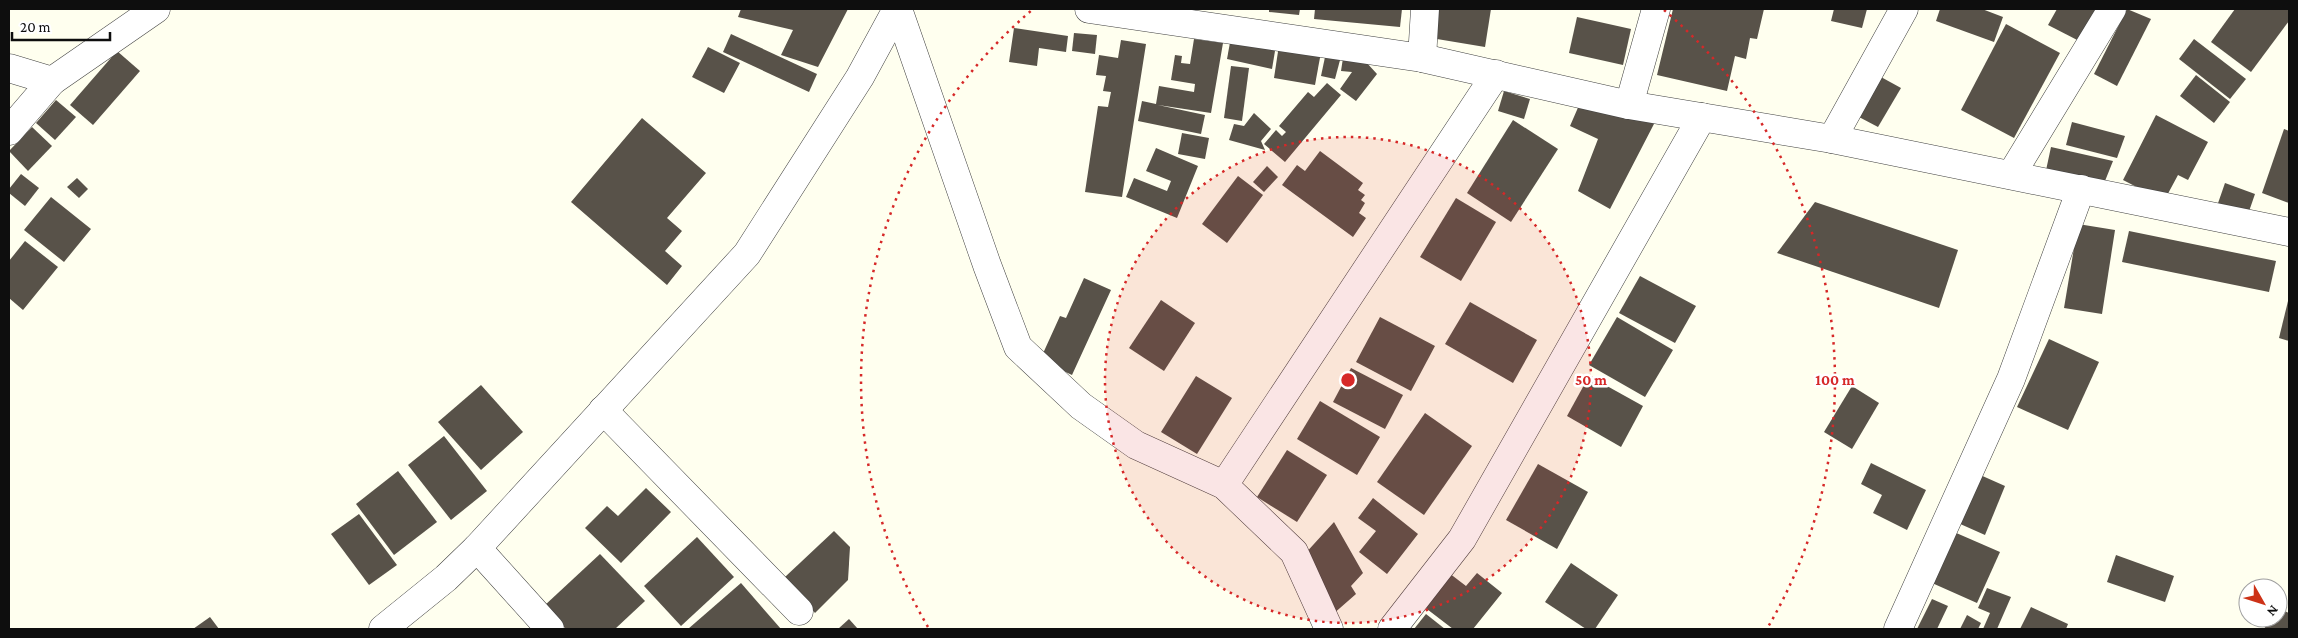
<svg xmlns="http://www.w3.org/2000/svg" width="2298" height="638" font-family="'Crimson Pro',serif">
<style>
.building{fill:#585249}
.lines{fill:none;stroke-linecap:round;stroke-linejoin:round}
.minor-casing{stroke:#414141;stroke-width:29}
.minor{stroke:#fff;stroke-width:28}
.ring{fill:none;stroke:#d62828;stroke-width:2.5;stroke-dasharray:2.5 5}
.centre{fill:#d62828;stroke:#fff;stroke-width:2.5}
.ring-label{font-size:15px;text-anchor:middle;font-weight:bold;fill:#d62828;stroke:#fff;stroke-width:5;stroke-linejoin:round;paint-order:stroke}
</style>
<rect width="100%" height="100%" fill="#ffffef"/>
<g class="building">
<polygon points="741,9 848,9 818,67 781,55 793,30 738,17"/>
<polygon points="1269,9 1300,9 1299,15 1269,12"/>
<polygon points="1315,9 1402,9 1400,27 1314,19"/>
<polygon points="1436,9 1491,9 1485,47 1431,38"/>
<polygon points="1673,9 1764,9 1757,39 1750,38 1746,59 1735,56 1727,91 1657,75"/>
<polygon points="1834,9 1867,9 1862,28 1831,21"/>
<polygon points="1940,9 1982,9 2003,17 1994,42 1936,21"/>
<polygon points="2057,9 2103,9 2085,44 2048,25"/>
<polygon points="2127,9 2151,19 2117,86 2094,74"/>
<polygon points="2235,9 2289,9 2289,21 2251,72 2211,42"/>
<polygon points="1577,17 1631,29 1623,65 1569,53"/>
<polygon points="2006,24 2060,53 2014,138 1961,110"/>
<polygon points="1014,28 1068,36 1066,52 1039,48 1037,66 1009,62"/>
<polygon points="1074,33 1097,35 1095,54 1072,51"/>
<polygon points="731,34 817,74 809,92 723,52"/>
<polygon points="1231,37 1276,45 1272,69 1227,59"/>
<polygon points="1194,39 1223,43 1211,113 1158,105 1205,115 1201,134 1138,121 1142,101 1156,104 1159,86 1194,92 1195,84 1171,80 1175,55 1182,56 1181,63 1190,64"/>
<polygon points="2194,39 2246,79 2230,99 2179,59"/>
<polygon points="1121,40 1146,44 1122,197 1085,192 1098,106 1108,107 1111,92 1103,91 1106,76 1096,75 1099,55 1118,58"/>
<polygon points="1279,45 1321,52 1315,85 1274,78"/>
<polygon points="708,47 740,63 724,93 692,77"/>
<polygon points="117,51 140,71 93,125 70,105"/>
<polygon points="1325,57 1340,60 1335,79 1321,76"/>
<polygon points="1343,58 1366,62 1377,74 1356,101 1340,89 1352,72 1341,71"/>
<polygon points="1231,66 1249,68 1242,121 1224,118"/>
<polygon points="2196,75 2230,102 2214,123 2180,96"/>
<polygon points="1881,77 1901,88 1878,127 1859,117"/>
<polygon points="1327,83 1341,95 1285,162 1264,144 1276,130 1282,136 1286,132 1279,126 1308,92 1314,97"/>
<polygon points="1504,91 1530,99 1524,119 1498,111"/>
<polygon points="56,100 76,117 55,140 36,123"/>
<polygon points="1580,103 1655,122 1610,209 1578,191 1598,139 1570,126"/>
<polygon points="1254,113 1271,129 1261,141 1265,150 1229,140 1234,124 1244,126"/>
<polygon points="2156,115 2208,142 2188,180 2178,175 2164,201 2123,180"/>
<polygon points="642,118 706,173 667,218 682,231 665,251 682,266 667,285 571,202"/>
<polygon points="1513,120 1558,149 1511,222 1467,193"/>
<polygon points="2072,122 2125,136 2117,158 2066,145"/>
<polygon points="32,127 52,146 28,171 9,151"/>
<polygon points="2284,129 2289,131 2289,203 2262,193"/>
<polygon points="1182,133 1209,138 1205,159 1178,154"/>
<polygon points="2051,147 2113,161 2103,186 2045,175"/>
<polygon points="1156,148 1198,166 1177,218 1126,197 1134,178 1167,191 1171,181 1146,171"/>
<polygon points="1320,151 1363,183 1358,190 1365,195 1361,200 1365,203 1359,213 1366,218 1353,237 1282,185 1297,165 1305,171"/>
<polygon points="1267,166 1278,177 1264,192 1253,182"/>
<polygon points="21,174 39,188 25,206 9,193 9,189"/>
<polygon points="1238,176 1263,195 1227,243 1202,224"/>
<polygon points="77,178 88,189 79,198 67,187"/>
<polygon points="2225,183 2255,194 2246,220 2216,209"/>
<polygon points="51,197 91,229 64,262 24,230"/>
<polygon points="1456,198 1496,222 1461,281 1420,257"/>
<polygon points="1815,202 1958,250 1939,308 1777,253"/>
<polygon points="2078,224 2115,230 2102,314 2064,308"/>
<polygon points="2129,231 2276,261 2269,292 2122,262"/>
<polygon points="25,241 58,267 23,310 9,298 9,261"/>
<polygon points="1640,276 1696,306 1675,343 1619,313"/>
<polygon points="1084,278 1111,290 1072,375 1040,360 1060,316 1066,318"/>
<polygon points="2289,297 2289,341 2279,338"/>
<polygon points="1161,300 1195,323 1164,371 1129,348"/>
<polygon points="1470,302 1537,340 1513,383 1445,344"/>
<polygon points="1380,317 1435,346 1411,391 1356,362"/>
<polygon points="1617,317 1673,350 1645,397 1589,365"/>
<polygon points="2049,339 2099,362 2068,430 2017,407"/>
<polygon points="1351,368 1403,395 1385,429 1333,402"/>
<polygon points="1196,376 1232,398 1197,454 1161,432"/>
<polygon points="1589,376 1643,406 1621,447 1567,416"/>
<polygon points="481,385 523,432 481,470 438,422"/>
<polygon points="1852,386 1879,403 1852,449 1824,432"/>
<polygon points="1320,401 1380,437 1357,475 1297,439"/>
<polygon points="1425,413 1472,446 1424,515 1377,482"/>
<polygon points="444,436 487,491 451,520 408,465"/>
<polygon points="1287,450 1327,475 1297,522 1257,497"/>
<polygon points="1871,463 1926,490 1907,530 1873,513 1882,495 1861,484"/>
<polygon points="1538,464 1588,492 1557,549 1506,520"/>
<polygon points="398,471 437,522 394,555 356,504"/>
<polygon points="1978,474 2005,486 1985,535 1958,523"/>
<polygon points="646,488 671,512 621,563 585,528 607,506 618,516"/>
<polygon points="1373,498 1418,534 1387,574 1359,552 1376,531 1358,518"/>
<polygon points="359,514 397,565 369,585 331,534"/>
<polygon points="1334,522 1363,573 1351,586 1356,594 1332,615 1303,556"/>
<polygon points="834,531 850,547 848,580 815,613 785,577"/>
<polygon points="1954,532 2000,552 1977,603 1932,583"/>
<polygon points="697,537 734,577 681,626 644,586"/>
<polygon points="600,554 645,601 615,629 566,629 544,606"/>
<polygon points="2116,555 2174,576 2165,602 2107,582"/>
<polygon points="1571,563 1618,595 1595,629 1586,629 1545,602"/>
<polygon points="1449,573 1466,586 1477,573 1502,593 1473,629 1453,629 1423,606"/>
<polygon points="741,583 781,629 688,629"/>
<polygon points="1987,588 2011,597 1997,629 1983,629 1990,613 1978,608"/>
<polygon points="1932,599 1948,606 1937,629 1917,629"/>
<polygon points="2031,607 2068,624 2066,629 2020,629"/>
<polygon points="2278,608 2289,613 2289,629 2264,629 2270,618 2278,618"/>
<polygon points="1426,614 1445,629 1414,629"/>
<polygon points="1967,615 1981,623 1978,629 1960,629"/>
<polygon points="210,617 219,629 193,629"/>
<polygon points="849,619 858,629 838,629"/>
</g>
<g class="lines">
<g class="minor-casing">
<g id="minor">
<polyline points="898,9 987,265 1018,347 1081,406 1136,445 1224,485 1294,552 1329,629"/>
<polyline points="1089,9 1422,58 1629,105 1832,139 2289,232"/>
<polyline points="1422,58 1425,9"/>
<polyline points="9,68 52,81 156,9"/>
<polyline points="1629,105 1656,9"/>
<polyline points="9,131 52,81"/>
<polyline points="1832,139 1904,9"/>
<polyline points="2011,175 2112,9"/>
<polyline points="603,410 799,611"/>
<polyline points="1224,485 1496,74"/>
<polyline points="477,548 550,629"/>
<polyline points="383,629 446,578 477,548 747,254 860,77 897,9"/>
<polyline points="1392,629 1462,539 1702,117"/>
<polyline points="1898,629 2011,379 2081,189"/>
</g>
</g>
<use href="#minor" class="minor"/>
</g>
<circle cx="1348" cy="380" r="243" fill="#d62828" fill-opacity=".12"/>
<g class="ring">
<circle cx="1348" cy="380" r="243"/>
<path d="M928 627A487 487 0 0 1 1032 10M1664 10A487 487 0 0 1 1768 627"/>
</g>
<circle cx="1348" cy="380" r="8" class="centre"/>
<g class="ring-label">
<text x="1591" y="385">50 m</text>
<text x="1835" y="385">100 m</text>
</g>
<rect width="2298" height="638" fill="none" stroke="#0e0e0e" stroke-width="20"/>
<g transform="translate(2263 603) rotate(129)"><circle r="24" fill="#ffffff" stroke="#9f9f9f"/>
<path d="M0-4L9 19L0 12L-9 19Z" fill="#cd3217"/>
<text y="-8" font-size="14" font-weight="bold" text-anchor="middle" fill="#0e0e0e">N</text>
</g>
<path d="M12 32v8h98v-8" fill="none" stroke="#0e0e0e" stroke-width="2.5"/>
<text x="20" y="32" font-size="15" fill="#0e0e0e" stroke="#ffffff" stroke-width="4" paint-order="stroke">20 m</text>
</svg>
